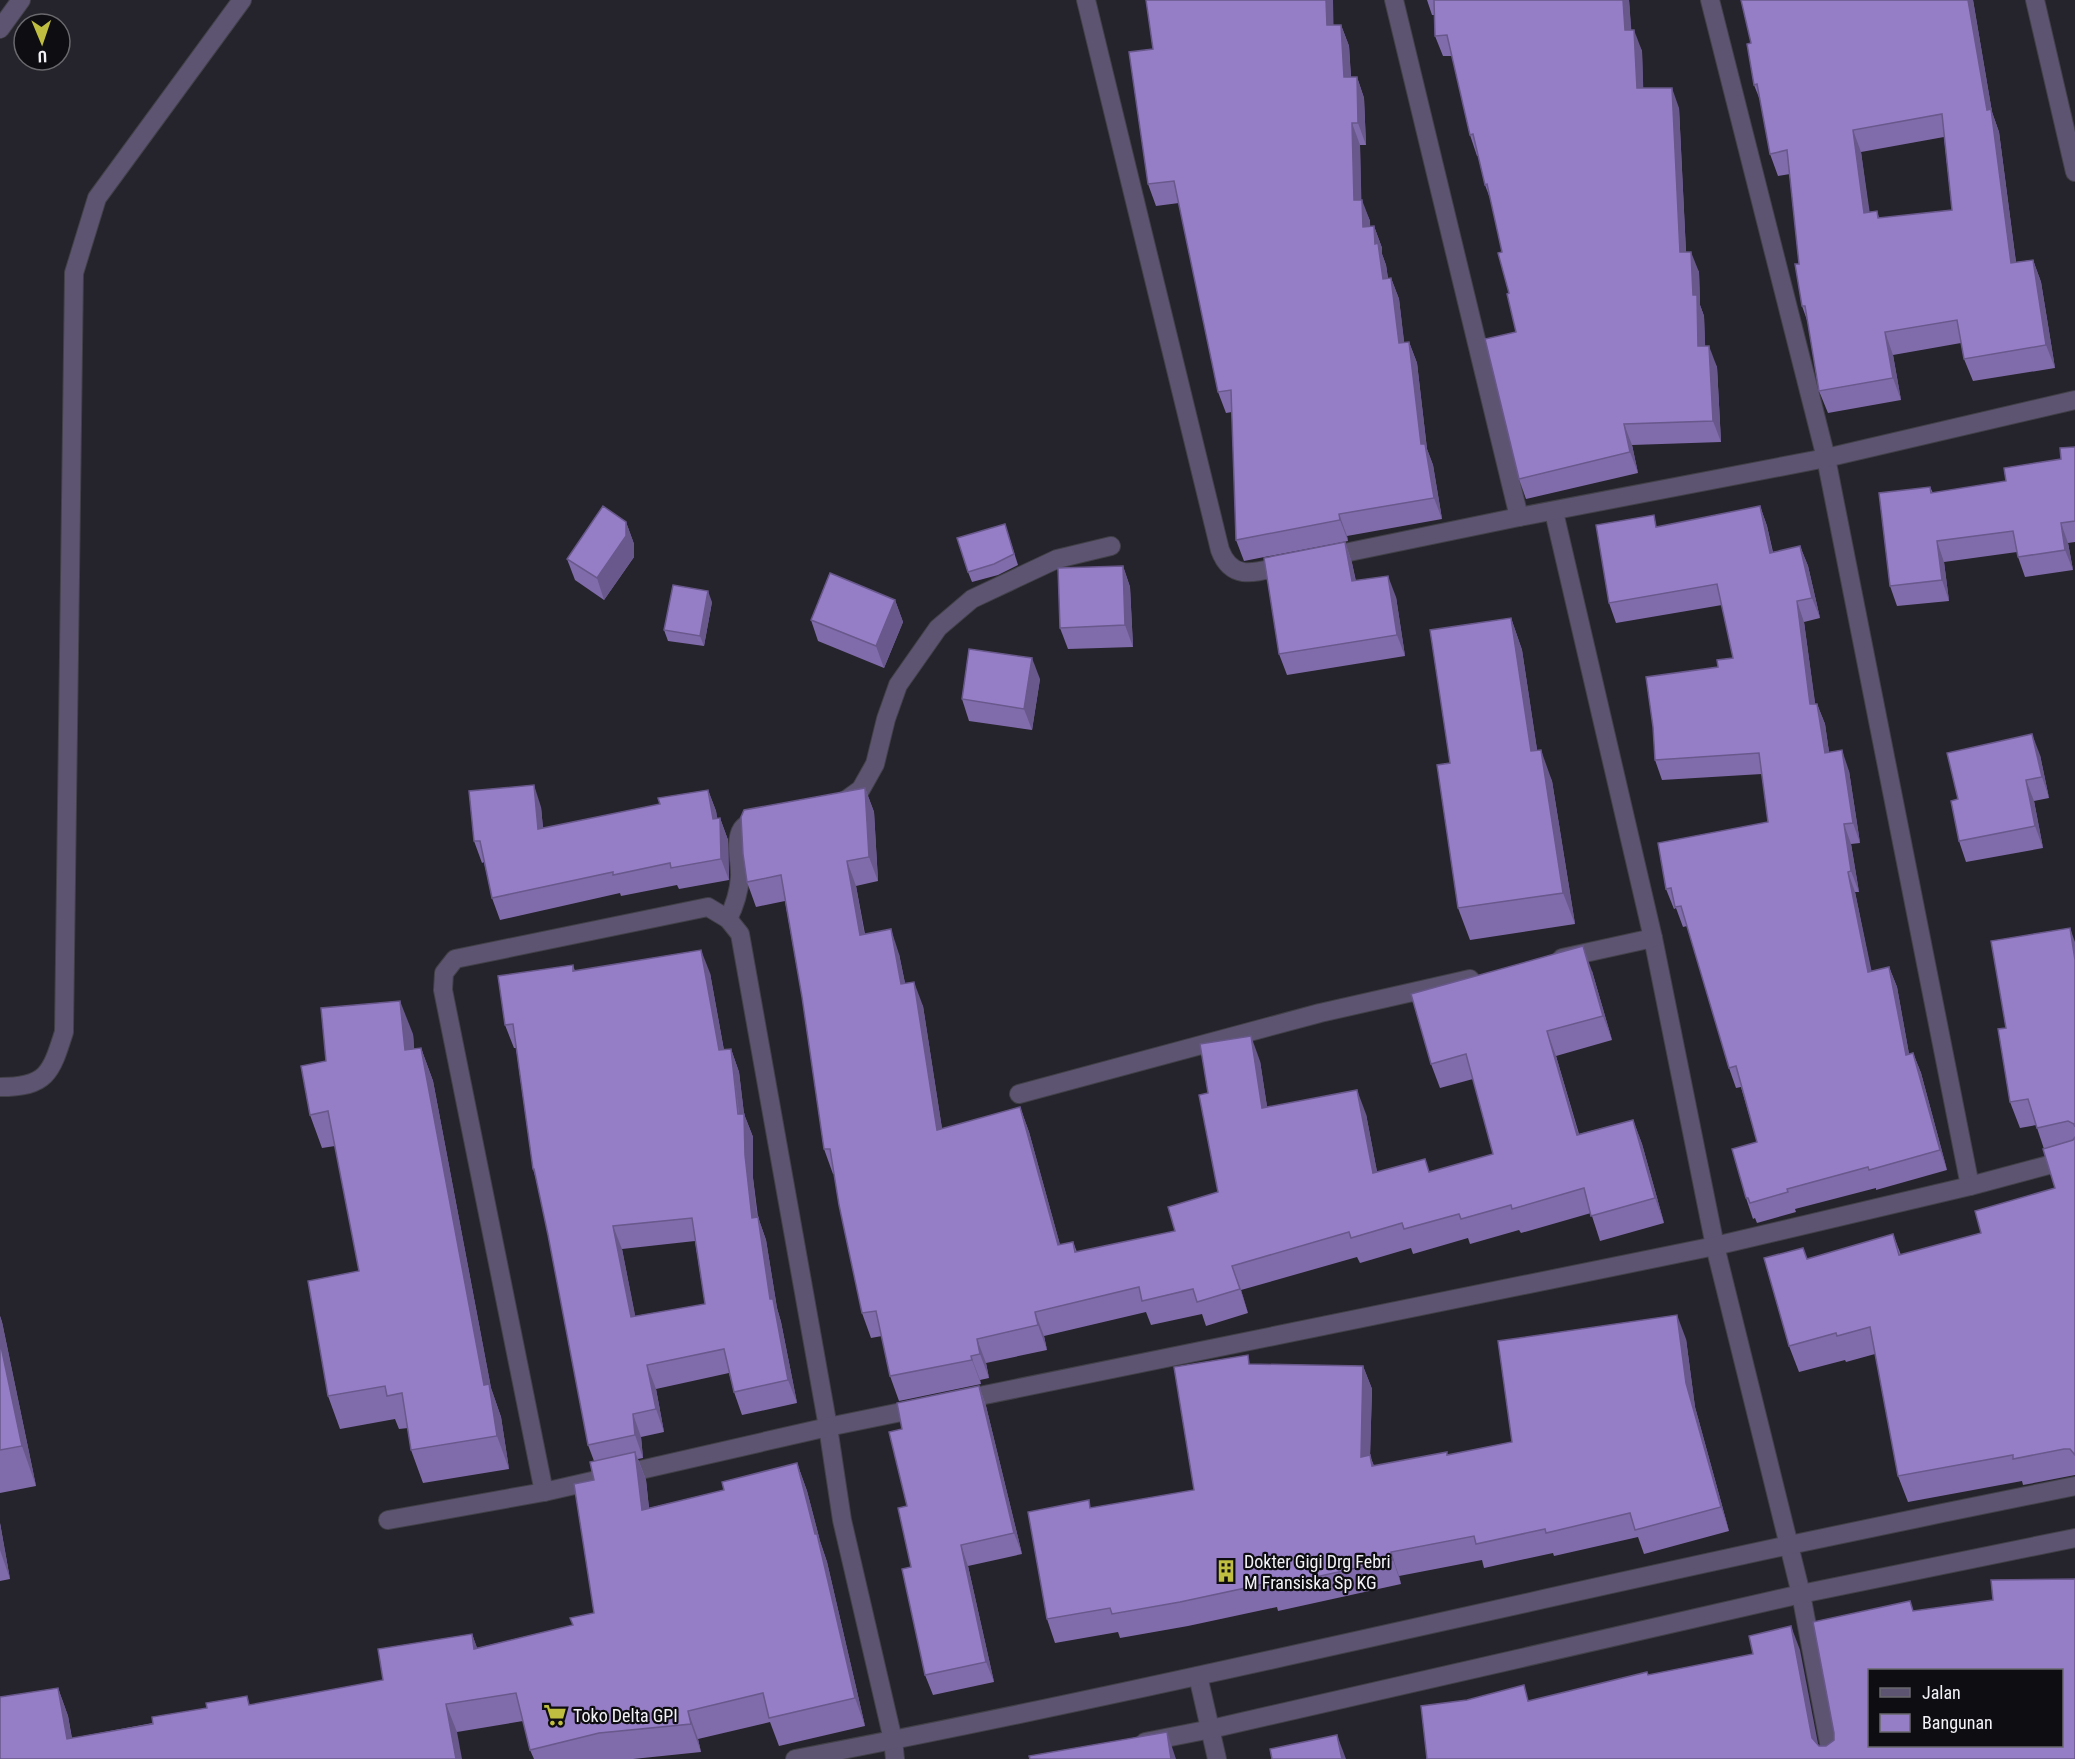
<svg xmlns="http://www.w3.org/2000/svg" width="2075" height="1759" font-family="'Roboto Condensed',sans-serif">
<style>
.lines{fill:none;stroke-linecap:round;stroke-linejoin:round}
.lane-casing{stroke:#424048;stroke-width:20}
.street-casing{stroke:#424048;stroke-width:20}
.lane{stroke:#5d5472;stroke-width:18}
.street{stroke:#5d5472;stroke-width:18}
.wall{fill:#806caa;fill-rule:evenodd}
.shaded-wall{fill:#68588b}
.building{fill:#957ec6;stroke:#68588b;stroke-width:1.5;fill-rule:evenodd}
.labels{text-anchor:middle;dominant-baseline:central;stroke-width:4.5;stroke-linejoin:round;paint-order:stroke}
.poi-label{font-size:18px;fill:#f3f2f7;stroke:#0e0d11;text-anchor:start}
</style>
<rect width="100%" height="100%" fill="#25232b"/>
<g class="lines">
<g class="lane-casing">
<g id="lane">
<polyline points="0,29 21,0"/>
<path d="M0,1087C47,1087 51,1073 64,1032L74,273L97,198L242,0"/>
</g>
</g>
<g class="street-casing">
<g id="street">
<path d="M1086,0L1220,550C1233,585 1261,570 1289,564"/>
<polyline points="1394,0 1519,517"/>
<polyline points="1710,0 1826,458 1970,1186"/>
<polyline points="2035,0 2075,172"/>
<polyline points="1554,512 1653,938 1715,1246 1801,1594 1832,1759"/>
<polyline points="1325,557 1519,517 1826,458 2075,400"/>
<polyline points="843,802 861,789 875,764 886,719 898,685 938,628 972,599 1057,559 1111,546"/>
<path d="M728,919C735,905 739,892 740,877C741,864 734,841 742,829C747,822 756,820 763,818"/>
<polyline points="1562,958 1653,938"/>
<polyline points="1019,1094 1320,1013 1470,979"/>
<polyline points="960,1400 1715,1246 1970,1186 2075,1158"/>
<polyline points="544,1492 443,990 444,973 455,959 708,907 728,919 740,934 828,1427 842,1520 893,1740 895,1759"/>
<polyline points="388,1520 544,1492 828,1427 921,1408"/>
<polyline points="1198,1676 1217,1759"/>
<polyline points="1145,1742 1211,1729 1801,1594 2075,1538"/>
<path d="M795,1759C1126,1696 1455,1617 1785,1546C1882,1525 1978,1506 2075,1486"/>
</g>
</g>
<use href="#lane" class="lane"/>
<use href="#street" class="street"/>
</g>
<g class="wall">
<polygon points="1427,0 1629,0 1631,30 1642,51 1643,88 1679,108 1686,252 1699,272 1700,305 1704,316 1705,346 1717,367 1721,442 1632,445 1638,473 1526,499 1519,479 1516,332 1502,252 1491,201 1485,185 1478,156 1477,156 1470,135 1452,56 1443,56 1435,36 1434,15 1432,15"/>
<path d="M1741,0H1973L1992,112L1999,132L2016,262L2033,260L2041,282L2055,368L1973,381L1964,359L1961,343L1893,355L1901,400L1828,413L1819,391L1808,323L1802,306L1799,264L1790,174L1778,176L1770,154L1760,100L1754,85L1751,43ZM1944,137L1952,210L1879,218L1877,211L1869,212L1861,152Z"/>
<polygon points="1334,25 1341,25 1349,46 1351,77 1357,77 1364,98 1366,145 1360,145 1361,200 1370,221 1370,226 1374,226 1382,248 1382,254 1386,265 1388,278 1391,278 1399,299 1404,343 1409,342 1417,363 1427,449 1433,465 1442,519 1347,536 1348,541 1244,561 1236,540 1232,412 1226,413 1218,392 1179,203 1156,206 1148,184 1153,49"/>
<polygon points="2075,447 2075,542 2068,543 2073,570 2025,577 2018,557 2017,552 1944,562 1949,601 1897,606 1890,586 1930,487 1933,493 2006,481 2061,459"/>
<polygon points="1760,506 1767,526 1773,552 1800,546 1808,566 1820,618 1804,622 1815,704 1817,704 1825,724 1829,752 1849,771 1860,843 1851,844 1859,892 1855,892 1871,971 1889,967 1897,987 1909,1054 1913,1053 1921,1073 1947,1170 1876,1190 1876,1188 1795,1209 1796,1212 1757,1223 1755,1218 1753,1219 1746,1198 1757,1142 1741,1087 1736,1088 1729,1068 1687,926 1683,927 1676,908 1674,909 1666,889 1768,822 1762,774 1662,780 1655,760 1718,667 1733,658 1722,605 1616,623 1609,603 1658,527"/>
<polygon points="626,522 634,544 634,557 604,600 575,580 567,559"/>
<polygon points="1005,524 1018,565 998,575 972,582 968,572"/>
<polygon points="1345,542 1352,563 1356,581 1396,597 1405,656 1287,675 1279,654"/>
<polygon points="1123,566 1130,587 1133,647 1068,649 1060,628"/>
<polygon points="895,600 903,622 884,668 818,641 811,620"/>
<polygon points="712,602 704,646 668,641 664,630"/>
<polygon points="1511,618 1522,650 1537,750 1552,781 1575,924 1470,940 1458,908 1450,763"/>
<polygon points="1040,679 1032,730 969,721 962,699"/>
<polygon points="2040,755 2049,798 2034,801 2043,848 1966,862 1959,841 1958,799"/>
<polygon points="865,788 874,812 878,881 856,886 865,934 899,954 905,983 923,1006 942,1129 1020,1107 1029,1132 1060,1245 1073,1242 1077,1252 1175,1231 1218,1192 1208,1093 1260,1061 1267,1107 1366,1114 1377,1172 1430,1172 1493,1154 1473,1079 1440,1088 1431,1064 1592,971 1612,1040 1556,1056 1579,1134 1633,1120 1642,1144 1664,1223 1600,1241 1591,1213 1521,1233 1519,1230 1470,1244 1468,1238 1413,1254 1411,1248 1360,1263 1357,1257 1241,1290 1248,1313 1206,1326 1202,1314 1151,1325 1146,1312 1044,1336 1047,1350 986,1363 989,1378 980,1380 981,1384 899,1401 890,1376 882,1336 871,1338 862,1313 834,1174 833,1174 824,1149 802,997 785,901 756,907 747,882"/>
<polygon points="708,790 716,811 717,819 720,818 728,840 729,880 679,889 677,885 621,896 620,893 500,920 492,898 484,862 482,863 474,841 541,807 543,828 660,804"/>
<polygon points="2075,942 2075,1475 2023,1485 2022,1481 1908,1502 1898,1476 1875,1354 1846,1362 1845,1360 1799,1372 1789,1346 1807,1259 1893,1234 1901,1255 1981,1233 2055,1188 2044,1149 2036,1125 2020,1128 2010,1102 2006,1028"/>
<path d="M573,965L575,971L710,973L724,1050L731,1049L739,1072L744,1114L753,1137V1178L758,1217L766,1240L777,1308L781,1322L797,1403L742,1415L734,1392L729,1373L656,1389L664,1432L641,1437L643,1458L638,1459L646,1480L649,1508L724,1490L797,1463L807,1491L820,1541L827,1562L865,1726L779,1746L770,1722L698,1739L701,1752L633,1759H534L530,1750L523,1721L457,1732L0,1759L58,1688L68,1716L72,1738L383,1680L472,1634L477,1648L573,1625L594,1613V1461L588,1445L548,1235L536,1179L533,1169L516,1048H514L505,1025ZM695,1241L705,1304L635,1316L622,1249Z"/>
<polygon points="413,1034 414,1049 421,1048 433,1081 491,1388 501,1417 509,1469 423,1483 411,1450 408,1428 399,1429 395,1419 340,1429 328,1396 359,1271 335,1146 322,1148 310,1115 326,1061"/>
<polygon points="0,1316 2,1322 36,1486 0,1493"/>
<polygon points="1686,1339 1695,1407 1729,1531 1644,1554 1638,1537 1554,1556 1553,1553 1484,1568 1482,1560 1399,1576 1401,1584 1278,1611 1277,1607 1188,1626 1120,1638 1118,1632 1055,1643 1047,1619 1091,1508 1194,1490 1251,1364 1363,1366 1372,1389 1370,1456 1374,1466 1448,1455 1512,1442"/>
<polygon points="979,1386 986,1406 1022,1554 968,1566 994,1682 933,1695 925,1675 911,1567 902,1429"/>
<polygon points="0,1523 10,1579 0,1581"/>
</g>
<g class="shaded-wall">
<polygon points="1326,0 1333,0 1334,47 1327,25"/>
<polygon points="1623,0 1629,0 1633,51 1625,30"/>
<polygon points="1968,0 1973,0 1992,112 1999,132 2019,286 2011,263 1987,110"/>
<polygon points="1341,25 1349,46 1352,98 1344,77"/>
<polygon points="1634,30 1642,51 1644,109 1637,88"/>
<polygon points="1357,77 1364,98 1366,145 1358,123"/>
<polygon points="1672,88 1679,108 1687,273 1680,252"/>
<polygon points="1352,123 1360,145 1362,222 1354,200"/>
<polygon points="1853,130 1861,152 1873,235 1864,213"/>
<polygon points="1362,200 1370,221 1371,248 1363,227"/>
<polygon points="1374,226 1382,248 1382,254 1386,265 1391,300 1383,279 1375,244"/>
<polygon points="1691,252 1699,272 1700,305 1704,316 1706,367 1698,346 1693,295"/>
<polygon points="2033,260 2041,282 2055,368 2046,345"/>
<polygon points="1391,278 1399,299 1407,365 1399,343"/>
<polygon points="1885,332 1893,355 1901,400 1893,378"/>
<polygon points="1409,342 1417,363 1427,449 1433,465 1442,519 1434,498 1421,444"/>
<polygon points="1709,346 1717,367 1721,442 1713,421"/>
<polygon points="1624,424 1632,445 1638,473 1630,452"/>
<polygon points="1760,506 1767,526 1777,573 1770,553"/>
<polygon points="1339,514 1347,536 1348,541 1340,520"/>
<polygon points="626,522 634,544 634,557 604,600 597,578"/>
<polygon points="2061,523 2068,543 2073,570 2065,550"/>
<polygon points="1937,541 1944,562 1949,601 1942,580"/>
<polygon points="1345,542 1352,563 1360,603 1352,581"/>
<polygon points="1800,546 1808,566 1820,618 1812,598"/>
<polygon points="1123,566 1130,587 1133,647 1125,625"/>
<polygon points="1388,576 1396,597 1405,656 1397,635"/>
<polygon points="708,591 712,602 704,646 700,636"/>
<polygon points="895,600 903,622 884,668 876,646"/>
<polygon points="1797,601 1804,622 1818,724 1810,704"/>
<polygon points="1511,618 1522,650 1542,782 1531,751"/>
<polygon points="1032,658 1040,679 1032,730 1024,709"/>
<polygon points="1817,704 1825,724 1832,773 1825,753"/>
<polygon points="2032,734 2040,755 2049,798 2042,777"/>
<polygon points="1541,750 1552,781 1575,924 1563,893"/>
<polygon points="1842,750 1849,771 1860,843 1853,823"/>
<polygon points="2026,780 2034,801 2043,848 2035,826"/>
<polygon points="534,785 541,807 545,850 538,829"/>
<polygon points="865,788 874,812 878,881 869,857"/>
<polygon points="708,790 716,811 721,837 720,818 728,840 729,880 721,859"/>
<polygon points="1844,824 1851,844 1859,892 1851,871"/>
<polygon points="847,861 856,886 869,960 860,935"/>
<polygon points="1848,872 1855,892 1876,992 1868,972"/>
<polygon points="2070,928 2075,942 2075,960"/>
<polygon points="891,929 899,954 910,1008 901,984"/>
<polygon points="1583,946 1592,971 1612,1040 1603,1016"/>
<polygon points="701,950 710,973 728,1073 719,1050"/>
<polygon points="1889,967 1897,987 1913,1076 1906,1055"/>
<polygon points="914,982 923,1006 946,1154 937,1130"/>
<polygon points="400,1001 413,1034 417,1083 405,1050"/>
<polygon points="1547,1031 1556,1056 1586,1160 1577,1135"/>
<polygon points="1251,1036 1260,1061 1271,1132 1262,1108"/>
<polygon points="421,1048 433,1081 491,1388 501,1417 509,1469 497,1436 484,1385"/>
<polygon points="731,1049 739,1072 744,1114 753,1137 753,1178 760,1241 752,1218"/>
<polygon points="1913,1053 1921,1073 1947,1170 1940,1150"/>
<polygon points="1357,1090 1366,1114 1382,1198 1373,1173"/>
<polygon points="1020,1107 1029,1132 1067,1270 1058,1245"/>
<polygon points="1633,1120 1642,1144 1664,1223 1655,1198"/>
<polygon points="758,1217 766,1240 777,1308 781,1322 797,1403 788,1380 770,1299"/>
<polygon points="613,1226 622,1249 640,1340 631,1317"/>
<polygon points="1232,1266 1241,1290 1248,1313 1240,1289"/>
<polygon points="1035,1312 1044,1336 1047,1350 1038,1325"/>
<polygon points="1677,1315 1686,1339 1695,1407 1729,1531 1721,1507 1686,1383"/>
<polygon points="0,1316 2,1322 36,1486 22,1446 0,1342"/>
<polygon points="977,1339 986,1363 989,1378 980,1354"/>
<polygon points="971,1356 980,1380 981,1384 972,1360"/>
<polygon points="647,1365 656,1389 664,1432 656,1409"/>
<polygon points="1363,1366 1372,1389 1370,1456 1379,1478 1361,1457"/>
<polygon points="979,1386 986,1406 1022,1554 1014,1533"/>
<polygon points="633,1414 641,1437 643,1458 635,1435"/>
<polygon points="635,1452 646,1480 652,1538 642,1510"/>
<polygon points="797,1463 807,1491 820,1541 827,1562 865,1726 855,1698"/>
<polygon points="0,1523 10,1579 0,1550"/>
<polygon points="961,1545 968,1566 994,1682 986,1662"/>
<polygon points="1391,1552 1399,1576 1401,1584 1393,1560"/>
<polygon points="1791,1626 1800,1650 1821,1759 1812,1738"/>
<polygon points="472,1634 482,1662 474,1649"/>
<polygon points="58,1688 68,1716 75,1759 67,1739"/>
<polygon points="446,1704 457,1732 462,1759 456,1759"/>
<polygon points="688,1711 698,1739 701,1752 691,1724"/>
<polygon points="1167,1732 1176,1759 1171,1759"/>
<polygon points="1337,1735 1346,1759 1342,1759"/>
</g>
<g class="building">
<polygon points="1146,0 1326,0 1327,25 1341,25 1344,77 1357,77 1358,123 1352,123 1354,200 1362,200 1363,227 1374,226 1375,244 1378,243 1383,279 1391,278 1399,343 1409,342 1421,444 1425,444 1434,498 1339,514 1340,520 1236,540 1231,390 1218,392 1174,181 1148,184 1129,52 1153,49"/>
<polygon points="1434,0 1623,0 1625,30 1634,30 1637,88 1672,88 1680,252 1691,252 1693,295 1697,295 1698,346 1709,346 1713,421 1624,424 1630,452 1519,479 1485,339 1516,332 1507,294 1509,293 1498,253 1502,252 1487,184 1485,185 1473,134 1470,135 1447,35 1435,36"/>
<path d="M1741,0H1968L1987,110L1991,109L2011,263L2033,260L2046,345L1964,359L1957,320L1885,332L1893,378L1819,391L1805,306H1802L1795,264H1799L1787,150L1770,154L1757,84L1754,85L1747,44L1751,43ZM1942,114L1952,210L1878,218L1877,211L1864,213L1853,130Z"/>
<polygon points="2075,447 2075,521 2061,523 2065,550 2018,557 2013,531 1937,541 1942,580 1890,586 1879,493 1930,487 1931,493 2006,481 2004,468 2061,459 2060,448"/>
<polygon points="603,506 626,522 626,536 597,578 567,559"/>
<polygon points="1760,506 1770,553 1800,546 1812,598 1797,601 1810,704 1817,704 1825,753 1842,750 1853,823 1844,824 1851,871 1848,872 1868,972 1889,967 1906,1055 1913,1053 1940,1150 1869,1170 1868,1167 1787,1189 1788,1192 1750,1203 1748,1198 1746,1198 1732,1149 1757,1142 1736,1066 1729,1068 1681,906 1675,907 1671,888 1666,889 1658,843 1768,822 1759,753 1655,760 1653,727 1646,677 1718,667 1717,660 1733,658 1717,584 1609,603 1596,525 1654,515 1656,527"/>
<polygon points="1005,524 1014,554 994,564 968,572 957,538"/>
<polygon points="1345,542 1352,581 1388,576 1397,635 1279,654 1264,558"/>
<polygon points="1123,566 1125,625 1060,628 1058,568"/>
<polygon points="830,573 895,600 876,646 811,620"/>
<polygon points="673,585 708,591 700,636 664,630"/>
<polygon points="1511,618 1531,751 1541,750 1563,893 1458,908 1437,765 1450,763 1430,630"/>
<polygon points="969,649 1032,658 1024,709 962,699"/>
<polygon points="2032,734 2042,777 2026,780 2035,826 1959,841 1951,801 1958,799 1947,753"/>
<polygon points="534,785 538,829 660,804 658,798 708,790 713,819 720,818 721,859 671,868 670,863 613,875 613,872 492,898 480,841 474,841 469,791"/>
<polygon points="865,788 869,857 847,861 860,935 891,929 901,984 914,982 937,1130 1020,1107 1058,1245 1073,1242 1075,1252 1175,1231 1168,1207 1218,1192 1199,1095 1208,1093 1200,1044 1251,1036 1262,1108 1357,1090 1373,1173 1425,1159 1429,1172 1493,1154 1466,1054 1431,1064 1411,994 1583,946 1603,1016 1547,1031 1577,1135 1633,1120 1655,1198 1591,1216 1584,1188 1512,1209 1511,1205 1461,1219 1459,1214 1404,1229 1402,1223 1351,1238 1349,1232 1232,1266 1240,1289 1197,1302 1193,1289 1142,1301 1139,1287 1035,1312 1038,1325 977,1339 980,1354 971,1356 972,1360 890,1376 876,1311 862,1313 839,1205 830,1149 824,1149 802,997 781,875 747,882 743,854 741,817 744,810"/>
<polygon points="2070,928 2075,960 2075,1127 2074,1124 2068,1121 2037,1128 2028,1099 2010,1102 1998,1029 2006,1028 1991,941"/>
<path d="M701,950L719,1050L731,1049L738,1114H744L745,1155L752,1218L758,1217L770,1299H773L788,1380L734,1392L724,1349L647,1365L656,1409L633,1414L635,1435L588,1445L548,1235L534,1169H533L513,1024L505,1025L498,976L573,965V971ZM692,1218L705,1304L631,1317L613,1226Z"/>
<polygon points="400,1001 405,1050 421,1048 484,1385 489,1384 497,1436 411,1450 402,1393 387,1396 385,1386 328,1396 308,1281 359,1271 328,1111 310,1115 301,1066 326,1061 321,1008"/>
<polygon points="2075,1137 2075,1455 2070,1449 2064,1449 2013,1459 2013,1455 1898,1476 1870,1327 1837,1336 1836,1333 1789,1346 1764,1258 1803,1248 1807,1259 1893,1234 1899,1255 1981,1233 1975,1211 2055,1188 2043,1149 2073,1140"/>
<polygon points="1677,1315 1686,1383 1721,1507 1635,1530 1630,1513 1546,1533 1545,1529 1476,1544 1474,1536 1391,1552 1393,1560 1270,1587 1269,1583 1180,1602 1112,1614 1110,1608 1047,1619 1028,1512 1089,1500 1090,1508 1194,1490 1174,1367 1248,1355 1249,1364 1363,1366 1361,1457 1370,1455 1372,1466 1447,1452 1447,1455 1512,1442 1498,1341"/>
<polygon points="0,1342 22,1446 0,1450"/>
<polygon points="979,1386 1014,1533 961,1545 986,1662 925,1675 902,1569 911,1567 898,1508 907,1506 889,1432 902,1429 897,1403"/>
<polygon points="635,1452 642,1510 724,1490 722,1482 797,1463 815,1534 817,1534 855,1698 769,1718 763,1693 688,1711 691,1724 599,1733 530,1750 516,1693 446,1704 456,1759 0,1759 0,1697 58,1688 67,1739 153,1724 152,1717 207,1708 206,1703 247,1696 249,1705 383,1680 378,1649 472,1634 474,1649 573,1625 570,1618 594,1613 574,1484 594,1480 590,1462"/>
<path d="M2075,1579V1759H1427L1421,1706L1467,1700L1524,1685L1528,1701L1647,1672L1648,1675L1753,1654L1749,1636L1791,1626L1812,1738L1819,1746H1826L1834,1740V1733L1813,1622L1910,1601L1913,1611L1993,1600L1991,1580ZM1869,1671H2061V1746H1869Z"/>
<polygon points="1167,1732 1171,1759 1030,1759 1029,1756"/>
<polygon points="1337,1735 1342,1759 1272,1759 1270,1749"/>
</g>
<defs>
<g id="building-bare" transform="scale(1.8)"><path d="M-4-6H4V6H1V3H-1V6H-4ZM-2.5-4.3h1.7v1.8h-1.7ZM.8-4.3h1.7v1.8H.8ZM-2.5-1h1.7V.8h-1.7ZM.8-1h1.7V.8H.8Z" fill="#c0be40" stroke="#0e0d11" stroke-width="2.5" paint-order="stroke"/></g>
<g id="supermarket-bare" transform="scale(1.8)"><path d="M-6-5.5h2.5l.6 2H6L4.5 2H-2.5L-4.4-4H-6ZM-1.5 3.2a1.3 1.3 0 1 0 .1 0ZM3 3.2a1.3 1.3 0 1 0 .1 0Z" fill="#c0be40" stroke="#0e0d11" stroke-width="2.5" paint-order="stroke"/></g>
</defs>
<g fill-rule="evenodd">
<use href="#building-bare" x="1226" y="1571"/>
<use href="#supermarket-bare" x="555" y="1715"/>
</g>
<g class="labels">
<g class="poi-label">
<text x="1244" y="1561">Dokter Gigi Drg Febri<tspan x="1244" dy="21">M Fransiska Sp KG</tspan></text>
<text x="573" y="1715">Toko Delta GPI</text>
</g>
</g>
<rect x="1868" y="1669" width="195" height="78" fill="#0e0d11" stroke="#6a696d" stroke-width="1.5"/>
<rect x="1880" y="1688" width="30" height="9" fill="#5d5472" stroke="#6a696d" stroke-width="1.5"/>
<text x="1922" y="1699" font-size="18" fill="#f3f2f7">Jalan</text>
<rect x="1880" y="1714" width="30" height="18" fill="#957ec6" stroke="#6a696d" stroke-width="1.5"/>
<text x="1922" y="1729" font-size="18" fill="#f3f2f7">Bangunan</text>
<g transform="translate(42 42) rotate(178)"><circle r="28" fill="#0e0d11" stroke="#6a696d" stroke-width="1.5"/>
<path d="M0-4.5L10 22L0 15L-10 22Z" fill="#c0be40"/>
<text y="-9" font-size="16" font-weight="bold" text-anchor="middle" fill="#f3f2f7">U</text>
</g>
</svg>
